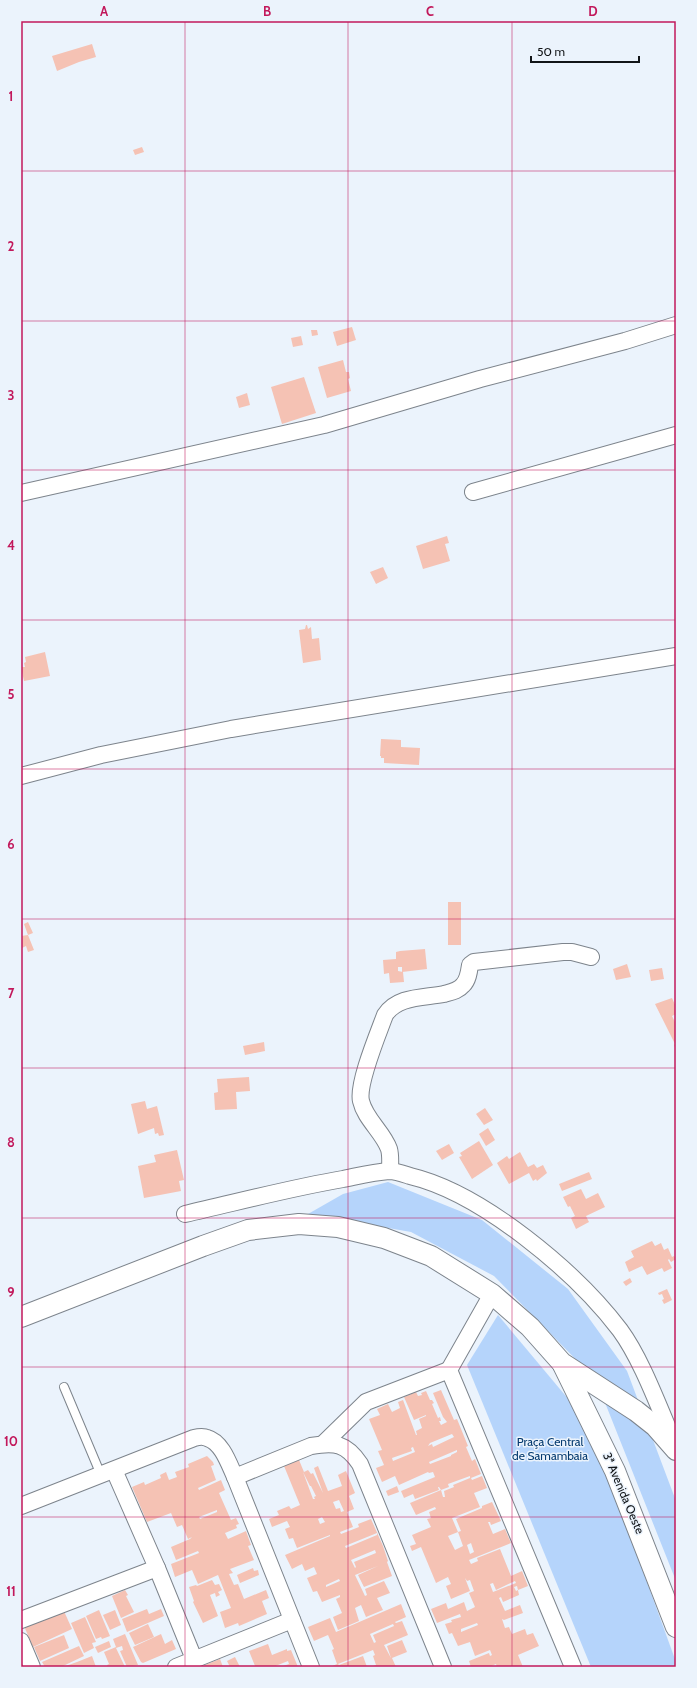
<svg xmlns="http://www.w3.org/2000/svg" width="697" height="1688" font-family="Cabin,sans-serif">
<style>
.green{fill:#b5d4fb}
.building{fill:#f5c2b4;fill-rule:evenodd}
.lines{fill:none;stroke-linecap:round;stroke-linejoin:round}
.service-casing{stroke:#7d848c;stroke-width:10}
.minor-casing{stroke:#7d848c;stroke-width:18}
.tertiary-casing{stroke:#7d848c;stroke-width:22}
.service{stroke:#fff;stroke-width:8}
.minor{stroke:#fff;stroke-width:16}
.tertiary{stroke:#fff;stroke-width:20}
.grid{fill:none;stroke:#c2185b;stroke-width:1;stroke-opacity:0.55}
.labels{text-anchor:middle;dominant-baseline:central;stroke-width:3;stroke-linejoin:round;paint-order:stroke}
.park-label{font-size:12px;fill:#043a6f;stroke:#ebf3fc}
.street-label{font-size:12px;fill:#121518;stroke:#ebf3fc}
.neatline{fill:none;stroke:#c2185b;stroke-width:1.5}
.grid-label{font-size:13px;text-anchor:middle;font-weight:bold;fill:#c2185b}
</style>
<rect width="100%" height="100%" fill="#ebf3fc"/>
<g class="green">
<polygon points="388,1182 482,1220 568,1289 627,1371 676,1501 676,1581 596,1380 494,1276 411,1232 308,1214 343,1194"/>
<polygon points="498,1315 590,1425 676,1662 676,1667 591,1667 467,1365"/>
</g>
<g class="building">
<polygon points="92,44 96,57 79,62 57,71 52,56"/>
<polygon points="142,147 144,152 135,155 133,150"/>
<polygon points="352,327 356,340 337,346 333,332"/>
<polygon points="311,330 317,330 318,335 312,336"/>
<polygon points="301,336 303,345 293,347 291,338"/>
<polygon points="343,360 346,372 349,372 350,378 348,379 351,391 327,398 318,367"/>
<polygon points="304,377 316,413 282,424 271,387"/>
<polygon points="247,393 250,405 239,408 236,397"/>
<polygon points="447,536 449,543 445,544 450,561 423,569 416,546"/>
<polygon points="383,567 388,578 376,584 370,572"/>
<polygon points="306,625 307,625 308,629 311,627 312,639 319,638 321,660 303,663 299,630 305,629"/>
<polygon points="45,652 50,676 24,681 21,667 25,667 24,663 26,662 25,657"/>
<polygon points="381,739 401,740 401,747 420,748 419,765 384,763 384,758 381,758 381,756 380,756"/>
<rect x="448" y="902" width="13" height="43"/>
<polygon points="28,922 33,933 28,935 34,950 28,952 26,946 22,948 21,944 21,936 28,935 24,924"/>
<polygon points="425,949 427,969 402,972 402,967 398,967 398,971 403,972 404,982 390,983 389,973 384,974 383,960 396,959 396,952 400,951"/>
<polygon points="627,964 631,977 616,980 613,969"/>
<polygon points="662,968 664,979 651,981 649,970"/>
<polygon points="672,998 676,1007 676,1014 672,1016 676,1024 676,1050 674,1045 675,1044 655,1004"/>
<polygon points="264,1042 265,1051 245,1055 243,1046"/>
<polygon points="249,1077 250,1091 236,1092 237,1109 215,1110 214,1093 218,1092 217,1079"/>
<polygon points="145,1101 147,1109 157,1106 164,1135 159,1136 158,1133 155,1134 154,1128 138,1134 131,1104"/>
<polygon points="485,1108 493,1120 484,1125 476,1114"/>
<polygon points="488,1128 495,1140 486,1146 479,1134"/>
<polygon points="479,1141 493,1165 472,1179 459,1157 462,1156 460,1153"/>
<polygon points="449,1144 454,1153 442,1160 436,1151"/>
<polygon points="177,1150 184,1180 179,1181 181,1191 144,1198 138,1166 156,1162 154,1155"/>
<polygon points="520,1152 528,1167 534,1164 537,1168 543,1165 547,1173 537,1181 536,1179 533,1181 529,1173 509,1184 497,1163 507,1156 509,1159"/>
<polygon points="589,1172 592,1179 562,1191 559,1184"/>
<polygon points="581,1189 586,1199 598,1193 605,1207 586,1216 589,1222 576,1229 571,1218 575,1216 570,1206 568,1207 563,1197"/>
<polygon points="652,1241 655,1246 661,1243 664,1250 668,1248 672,1257 674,1256 676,1259 671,1262 669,1259 668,1260 672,1268 664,1272 662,1268 647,1275 642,1266 629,1272 625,1262 634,1257 631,1251"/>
<polygon points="630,1278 632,1282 626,1286 623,1282"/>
<polygon points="667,1289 672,1300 664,1304 662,1300 664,1299 662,1294 659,1295 658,1293"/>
<path d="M441,1390L454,1420L457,1419L468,1446L466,1447L472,1461L475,1459L481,1474L471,1478L472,1480L482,1476L487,1488L474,1493L480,1507L452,1518L458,1532L448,1536L455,1550L463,1546L458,1532L461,1531L456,1519L482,1508V1506L492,1502L501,1521L491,1525L490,1522H488L493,1534L505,1529L511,1543L469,1560L471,1564L478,1561L477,1558L500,1549L511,1576L522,1571L528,1586L518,1590L517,1586L514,1587L516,1591L518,1590L519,1595L503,1602L501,1597L499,1598L505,1611L520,1605L523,1613L504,1620L502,1619L505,1628L509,1627L512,1634L525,1629L527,1635L533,1633L539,1646L518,1655L523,1667H497L496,1664L489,1667H471L469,1661L489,1653L490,1656L492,1655L490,1650L475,1656L470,1642L458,1646L452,1633L449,1634L445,1624L452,1622L451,1620L461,1617L460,1614L437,1623L431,1609L446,1603L448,1609L464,1602L467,1611L475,1607L469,1593L474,1591L470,1580L467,1581L465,1578L470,1591L451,1599L446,1586L451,1584L448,1577L436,1583L421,1547L412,1551L410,1546L416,1544L412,1535L431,1527L427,1519L431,1518L429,1512L436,1509L435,1507L416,1515L410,1503L441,1490L443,1497H445L444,1491L454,1487L453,1485L470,1478V1476L448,1484L449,1487L441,1490L439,1487H438L439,1490L415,1499L413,1494L404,1498L401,1491L435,1477L433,1472L429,1473L428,1472L399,1485L395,1476L382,1482L376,1468L384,1465L378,1451L382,1450L369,1419L380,1415L377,1409L388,1404L392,1412L400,1408L398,1402L403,1400L416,1435H417L416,1431L422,1428L419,1419L426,1416V1415L414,1420L404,1397L416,1392L418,1396L422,1395L421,1393L426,1391L430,1400H432L434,1403L432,1404L438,1418L440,1417L441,1421H439L441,1425L447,1422L443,1417L433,1393ZM452,1434L454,1437L433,1447L432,1444L428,1446L430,1443ZM413,1447L415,1452L393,1461L392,1458L412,1451L411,1448ZM457,1450V1452L451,1455V1456L430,1464L429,1462ZM471,1543L474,1552L470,1554L467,1545ZM515,1581L516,1583L493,1592L490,1584L493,1583L496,1590ZM477,1623L478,1625L461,1632V1629Z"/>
<path d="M207,1456L213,1462L214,1465L211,1466L216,1480L198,1488L199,1490L221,1480L225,1490L219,1493L231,1520L236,1518L239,1524L236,1525L237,1528L225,1533L228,1539L246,1531L251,1545L248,1546L254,1560L230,1569L233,1573L229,1574L234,1585L238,1584L244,1599L266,1590L269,1598L262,1601L267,1614L239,1626L238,1623L225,1628L220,1612L231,1608L218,1575L198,1584L192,1570L175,1577L171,1564L199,1553L198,1551L176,1560L171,1547L190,1539L192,1537L188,1539L182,1525L177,1527L171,1513L147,1522L132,1487L144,1482L145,1485L161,1478L160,1475L166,1472L169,1480L177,1477L175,1472L189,1467L188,1464ZM217,1510V1512L200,1519L199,1517Z"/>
<path d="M299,1460L304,1472L308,1470L311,1474L313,1473L323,1493L314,1468L318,1466L328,1491L342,1486L338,1475L346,1471L355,1493L349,1496L354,1509L347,1512L353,1527L340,1532L341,1534L359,1527L358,1524L371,1519L383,1546L388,1561L387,1562L392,1576L364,1587L358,1575L378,1566L355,1575L365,1596L367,1595L365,1589L384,1581L390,1593L377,1598L383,1610L366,1617L361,1605L355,1608L359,1621L338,1630L333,1617L342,1613L336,1599L340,1597V1595L322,1602L317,1591L313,1592L307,1578L317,1574L314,1567L305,1571L302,1564L292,1569L285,1555L330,1536V1535L297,1548L293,1538L289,1539L285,1529L290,1527L287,1521L272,1527L269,1519L279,1515L277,1511L289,1506L291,1509L300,1505L284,1466ZM303,1472L310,1486H311L316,1496L314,1497L315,1499H313ZM339,1500L344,1511L341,1512L340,1508L336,1509L333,1502ZM322,1517L325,1522L320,1524L318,1519ZM377,1533V1535L346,1548L345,1546ZM375,1550L376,1553L354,1562L356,1567L355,1568L351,1560ZM339,1579L340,1581L326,1587V1585Z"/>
<polygon points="397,1486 399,1492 388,1496 386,1491"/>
<polygon points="253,1568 254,1571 258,1570 259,1575 240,1583 237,1575"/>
<polygon points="212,1580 215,1585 219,1584 222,1590 218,1592 220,1595 216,1597 215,1593 210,1595 218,1616 203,1623 193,1602 194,1601 189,1587 196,1585 197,1586"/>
<polygon points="125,1590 128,1595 126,1596 134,1612 121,1618 112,1596"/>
<path d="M401,1604L406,1617L395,1622L396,1623L402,1621L408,1635L384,1645L391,1658L387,1646L402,1640L407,1652L392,1658L396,1667H370L376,1665L373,1656L375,1655L373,1650L338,1664L339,1665L363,1656L367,1667H330L337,1664L332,1650L334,1649L328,1635L314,1641L308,1627L330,1618L336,1632ZM393,1624L394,1626L373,1635L376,1642L374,1643L370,1634Z"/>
<polygon points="63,1609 72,1629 33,1647 24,1626"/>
<polygon points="147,1609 149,1614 161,1609 164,1616 127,1632 122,1619"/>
<polygon points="99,1610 110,1636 102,1639 101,1637 96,1639 86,1616"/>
<polygon points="115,1610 121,1625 110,1630 103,1615"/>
<polygon points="85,1617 96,1642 92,1643 94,1648 84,1653 71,1623"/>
<polygon points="148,1624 154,1637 135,1645 129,1633"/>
<polygon points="125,1634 138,1665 127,1667 120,1651 123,1650 122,1646 116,1648 125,1667 108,1667 107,1665 109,1664 104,1652 116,1647 113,1639"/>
<polygon points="161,1634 165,1644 172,1640 176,1649 143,1663 141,1662 133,1647"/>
<polygon points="64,1635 69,1648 40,1661 34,1647"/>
<polygon points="109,1641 111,1647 98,1653 95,1647"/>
<polygon points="268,1644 272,1655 287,1649 287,1651 291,1650 298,1667 280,1667 289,1664 288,1661 273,1667 252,1667 255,1666 249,1651"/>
<polygon points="79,1646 84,1656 61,1667 45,1667 42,1662"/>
<polygon points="92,1656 96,1667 63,1667 77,1662"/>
<polygon points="235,1657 240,1667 230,1667 227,1661"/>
<polygon points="220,1659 223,1667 202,1667 205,1665"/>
</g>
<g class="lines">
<g class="service-casing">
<polyline id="service" points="64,1387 101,1475"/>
</g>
<g class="minor-casing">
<g id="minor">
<polyline points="473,492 676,435"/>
<polyline points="21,493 324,425 480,379 625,341 676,325"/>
<polyline points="21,776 101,755 231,729 676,656"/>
<path d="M390,1171C390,1164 391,1156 389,1149C383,1132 365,1119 361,1101C357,1084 378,1034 385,1015C397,996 423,998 444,994C451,992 458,991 463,985C468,980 469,972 470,965L474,962L563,952H572L591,957"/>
<path d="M185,1214C238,1202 290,1188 343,1179C358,1176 374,1172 389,1171C396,1171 404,1174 410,1176C482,1193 576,1272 620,1330C642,1360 659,1408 674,1442"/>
<polyline points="492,1294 449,1370 573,1667"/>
<polyline points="324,1443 366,1402 449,1370"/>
<polyline points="114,1470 157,1568 194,1659"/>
<path d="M235,1477L311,1446C335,1442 346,1443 360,1464L443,1667"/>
<path d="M21,1506L194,1438C198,1437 203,1436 207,1438C222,1442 229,1464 235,1477L311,1667"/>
<polyline points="21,1620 157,1568"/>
<polyline points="21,1641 32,1667"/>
<polyline points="176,1667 292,1620"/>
</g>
</g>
<g class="tertiary-casing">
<g id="tertiary">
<polyline points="21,1317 203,1246 248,1230 299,1224 338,1227 384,1238 431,1256 492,1294 530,1327 562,1363 636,1411 655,1426 676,1450"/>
<polyline points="563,1365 615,1471 676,1627"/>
</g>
</g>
<use href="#service" class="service"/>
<use href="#minor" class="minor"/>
<use href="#tertiary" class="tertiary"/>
</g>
<path class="grid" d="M185,21V1667M348,21V1667M512,21V1667M21,171H676M21,321H676M21,470H676M21,620H676M21,769H676M21,919H676M21,1068H676M21,1218H676M21,1367H676M21,1517H676"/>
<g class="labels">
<g class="park-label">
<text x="550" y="1441">Praça Central<tspan x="550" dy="14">de Samambaia</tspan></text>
</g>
<g class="street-label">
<text transform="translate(624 1493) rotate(67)">3ª Avenida Oeste</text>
</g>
</g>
<rect width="697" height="1688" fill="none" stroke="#ebf3fc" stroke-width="44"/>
<path d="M531 56v6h108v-6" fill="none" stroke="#121518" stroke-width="2"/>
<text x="537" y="56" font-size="12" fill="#121518" stroke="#ebf3fc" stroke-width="3" paint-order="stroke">50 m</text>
<rect x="22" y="22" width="653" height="1644" class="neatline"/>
<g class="grid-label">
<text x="104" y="16">A</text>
<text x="267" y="16">B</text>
<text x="430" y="16">C</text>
<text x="593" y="16">D</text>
<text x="11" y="101">1</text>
<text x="11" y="251">2</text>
<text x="11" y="400">3</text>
<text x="11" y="550">4</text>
<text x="11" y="699">5</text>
<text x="11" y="849">6</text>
<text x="11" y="998">7</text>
<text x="11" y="1147">8</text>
<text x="11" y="1297">9</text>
<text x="11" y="1446">10</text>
<text x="11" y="1596">11</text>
</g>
</svg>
